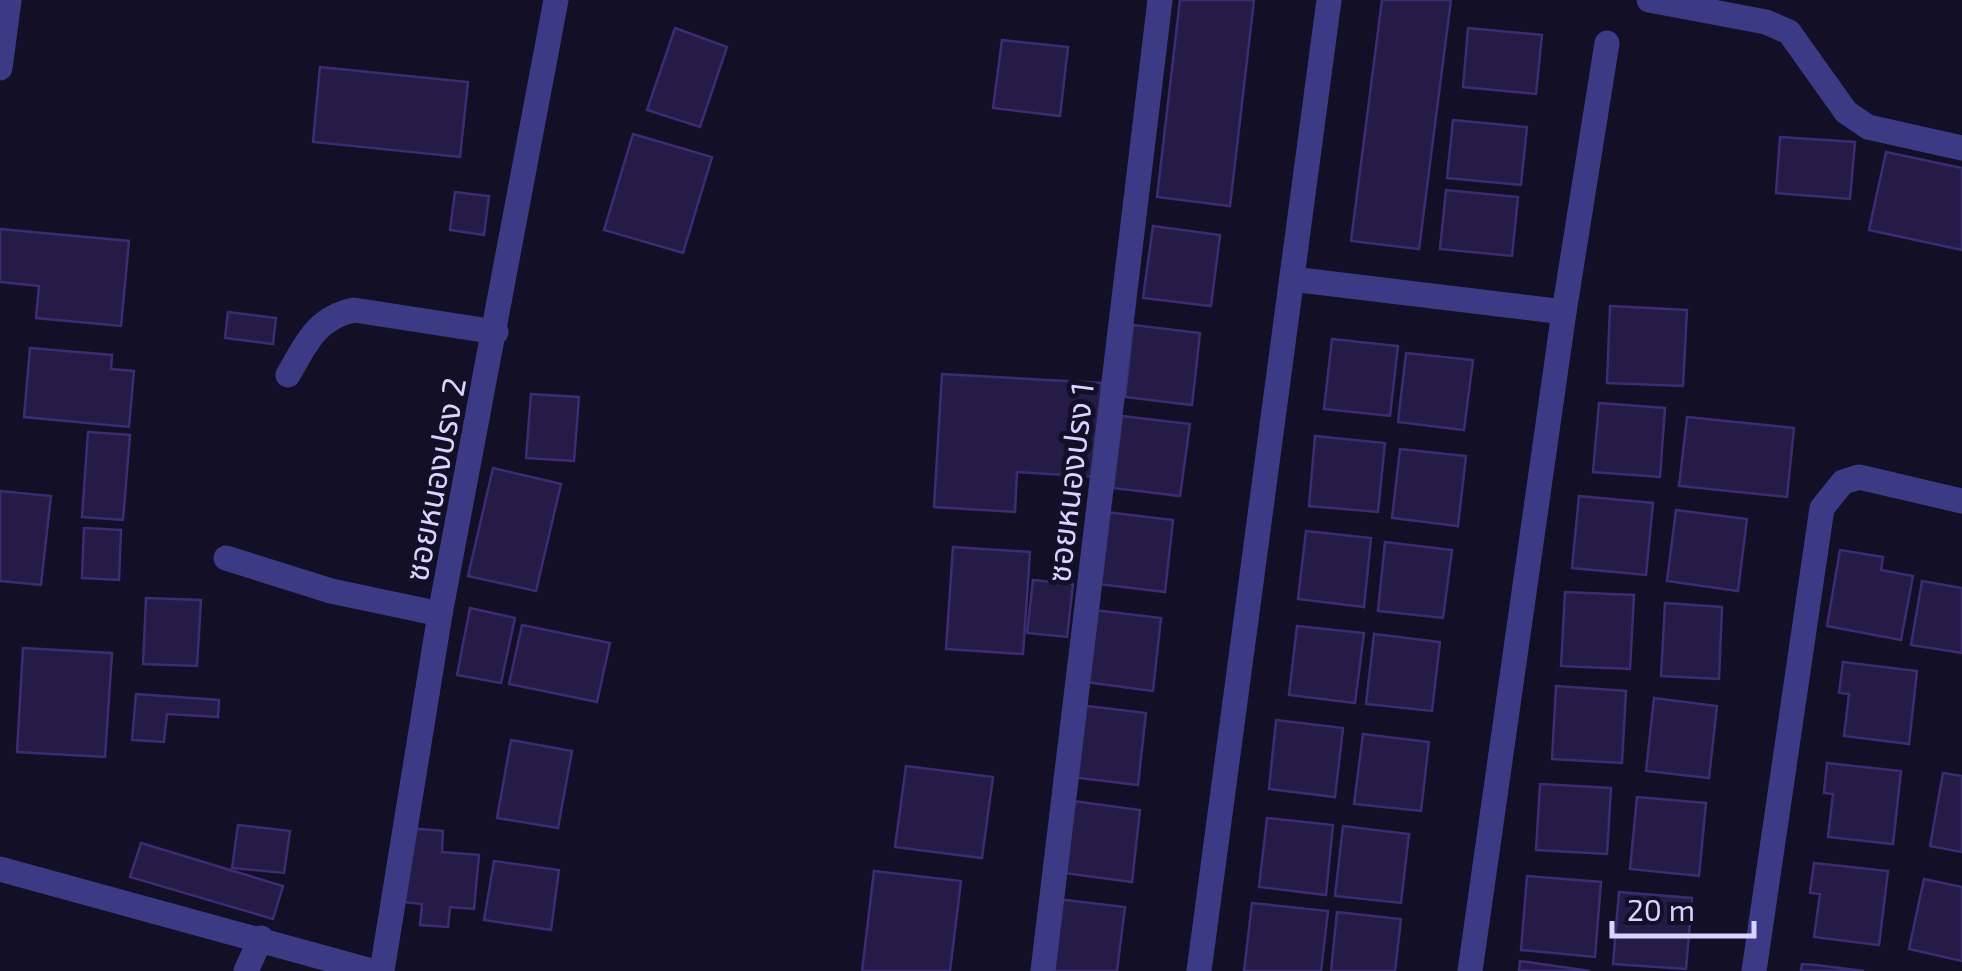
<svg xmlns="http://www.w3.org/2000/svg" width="1962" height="971" font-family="'Exo 2','Noto Sans Thai',sans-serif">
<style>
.building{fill:#241b47;stroke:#3b2d73;stroke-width:2.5}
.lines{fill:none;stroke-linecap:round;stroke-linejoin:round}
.minor{stroke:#3d3a85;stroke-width:25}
.labels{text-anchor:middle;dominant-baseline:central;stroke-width:10;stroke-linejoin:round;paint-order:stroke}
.street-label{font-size:32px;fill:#d9d4ff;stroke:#130f26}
</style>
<rect width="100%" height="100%" fill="#130f26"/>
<g class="building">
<polygon points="1180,0 1254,0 1230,206 1157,197"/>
<polygon points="1382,0 1451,0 1419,249 1351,241"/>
<polygon points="675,28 727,47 700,127 647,110"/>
<polygon points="1468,28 1542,35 1536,94 1463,87"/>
<polygon points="1002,40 1068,47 1060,116 993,108"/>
<polygon points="320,67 468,82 460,157 313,142"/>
<polygon points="1453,120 1527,127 1521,185 1447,178"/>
<polygon points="633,134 712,157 683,253 604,230"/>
<polygon points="1780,137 1855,142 1850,199 1776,193"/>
<polygon points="1886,152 1962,168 1962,250 1869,230"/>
<polygon points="1446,190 1518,197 1512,256 1440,249"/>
<polygon points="455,192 489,196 484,235 450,230"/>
<polygon points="1153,226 1220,235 1211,306 1143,298"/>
<polygon points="0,229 129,241 121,326 36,318 39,286 0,282"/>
<polygon points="1610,306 1687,310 1683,386 1607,383"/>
<polygon points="228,312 276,318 273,344 225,338"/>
<polygon points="1133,325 1200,333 1192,405 1125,397"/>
<polygon points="1332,339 1398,346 1390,416 1324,409"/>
<polygon points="30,348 112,355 111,369 134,371 129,427 24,417"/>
<polygon points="1406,353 1473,360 1464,430 1398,422"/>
<polygon points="942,374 1102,383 1096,477 1017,472 1015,512 934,507"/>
<polygon points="531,394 579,397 574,461 526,458"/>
<polygon points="1599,403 1665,408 1660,477 1593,472"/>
<polygon points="1122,416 1190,424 1180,496 1113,488"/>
<polygon points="1687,417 1794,428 1787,497 1679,486"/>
<polygon points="88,432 130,435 123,520 82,517"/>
<polygon points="1315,436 1385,443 1378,512 1309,506"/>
<polygon points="1400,449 1466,456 1458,526 1392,518"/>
<polygon points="493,468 561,484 536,591 468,576"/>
<polygon points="0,491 51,496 41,585 0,581"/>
<polygon points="1579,496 1653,503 1646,575 1572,568"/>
<polygon points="1676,510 1747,519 1738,591 1667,581"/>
<polygon points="1106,512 1173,520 1165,592 1098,584"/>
<polygon points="84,528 121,530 119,580 82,578"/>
<polygon points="1306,531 1371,538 1364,607 1298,599"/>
<polygon points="1385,542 1452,550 1443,618 1378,611"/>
<polygon points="953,547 1030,552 1023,654 946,649"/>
<polygon points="1840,550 1883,557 1881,570 1913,576 1901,640 1827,626"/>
<polygon points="1033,580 1073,584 1067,637 1027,633"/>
<polygon points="1922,581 1962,588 1962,653 1911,645"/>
<polygon points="1565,592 1634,595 1630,669 1561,666"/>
<polygon points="146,598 201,600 197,666 143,664"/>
<polygon points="1665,603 1722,607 1719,679 1661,676"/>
<polygon points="470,608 515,618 501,683 457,675"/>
<polygon points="1094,610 1161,618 1153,691 1085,682"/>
<polygon points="522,625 610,643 597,702 509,684"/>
<polygon points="1297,626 1364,633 1355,703 1289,695"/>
<polygon points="1374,634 1440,642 1432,711 1366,704"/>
<polygon points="23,648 112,653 105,757 17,752"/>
<polygon points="1843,662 1917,671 1909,744 1844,736 1849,694 1839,693"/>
<polygon points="1556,686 1626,691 1622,763 1552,759"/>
<polygon points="136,694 219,700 218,717 167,714 164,742 132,740"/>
<polygon points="1654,698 1717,706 1709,778 1646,771"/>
<polygon points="1079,705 1146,713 1138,785 1071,777"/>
<polygon points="1276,720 1343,728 1335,797 1269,789"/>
<polygon points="1363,734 1429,742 1421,811 1354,804"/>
<polygon points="511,740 572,751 558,828 497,818"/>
<polygon points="1827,763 1901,771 1893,844 1828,837 1833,794 1824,793"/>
<polygon points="906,766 993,777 982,858 895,847"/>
<polygon points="1943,773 1962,776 1962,852 1930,846"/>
<polygon points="1540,784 1611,788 1607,854 1536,850"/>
<polygon points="1637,797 1706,803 1699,876 1630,869"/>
<polygon points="1073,801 1140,810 1132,882 1064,873"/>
<polygon points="1267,818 1333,825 1326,895 1259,887"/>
<polygon points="238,825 290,831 284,873 232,868"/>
<polygon points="1343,826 1409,834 1401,903 1335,896"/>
<polygon points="409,828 443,831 442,852 479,855 474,909 450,907 448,927 420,925 422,904 402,902"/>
<polygon points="141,843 283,886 273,919 130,877"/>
<polygon points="494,861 559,870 551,930 484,920"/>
<polygon points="1814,863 1888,871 1879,945 1814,937 1820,894 1810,893"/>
<polygon points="874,871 961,881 950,971 862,971"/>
<polygon points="1527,876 1601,882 1595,957 1521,950"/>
<polygon points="1924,879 1962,887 1962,961 1909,949"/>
<polygon points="1619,892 1692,898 1686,969 1613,964"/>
<polygon points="1057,899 1125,907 1117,971 1049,971"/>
<polygon points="1252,903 1328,911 1321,971 1244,971"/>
<polygon points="1337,912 1401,919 1395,971 1331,971"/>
<polygon points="1520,961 1590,971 1519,971"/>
<polygon points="1802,964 1816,965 1864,971 1801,971"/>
</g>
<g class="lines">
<g class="minor">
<polyline points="1649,0 1766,22 1789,32 1846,112 1868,127 1962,148"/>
<polyline points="0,68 9,0"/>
<polyline points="1292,279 1564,312"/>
<path d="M288,375C306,344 316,318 354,310L496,332"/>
<polyline points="226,558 331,591 440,614"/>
<polyline points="0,869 372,971"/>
<polyline points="246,971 261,938"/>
<polyline points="382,971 440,614 556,0"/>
<polyline points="1043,971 1160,0"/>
<polyline points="1199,971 1329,0"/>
<polyline points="1470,971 1564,312 1607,43"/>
<polyline points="1754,971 1822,508 1843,482 1859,477 1962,501"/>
</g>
</g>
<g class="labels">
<g class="street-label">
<text transform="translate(434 479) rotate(-79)">ซอยหนองปรง 2</text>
<text transform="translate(1069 482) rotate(-83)">ซอยหนองปรง 1</text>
</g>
</g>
<path d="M1612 921v15h142v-15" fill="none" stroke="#d9d4ff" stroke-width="5"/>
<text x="1627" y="921" font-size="30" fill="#d9d4ff" stroke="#130f26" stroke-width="8" paint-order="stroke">20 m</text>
</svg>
